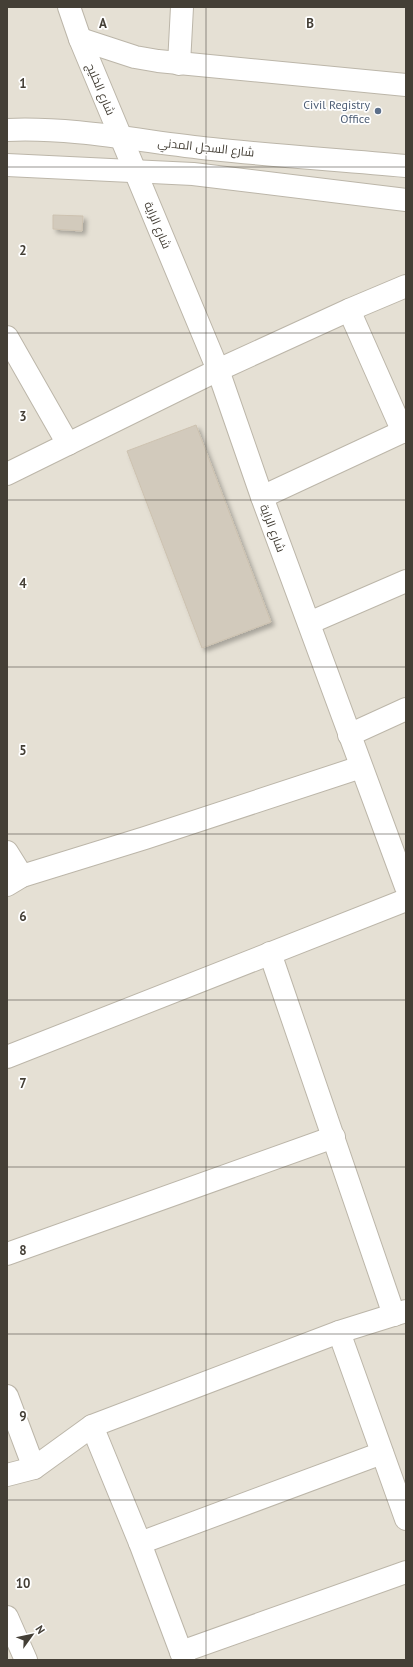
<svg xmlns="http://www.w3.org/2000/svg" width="413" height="1667" font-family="'PT Sans',Cairo,sans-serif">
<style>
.residential{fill:#e5e0d4}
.building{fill:#d2cabc;stroke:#cdc2b0;filter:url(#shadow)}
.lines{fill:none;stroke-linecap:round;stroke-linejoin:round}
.minor-casing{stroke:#bcb6a9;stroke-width:24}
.tertiary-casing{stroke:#bcb6a9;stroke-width:24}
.minor{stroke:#fff;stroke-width:22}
.tertiary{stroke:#fff;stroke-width:22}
.grid{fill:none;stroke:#443f36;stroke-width:1;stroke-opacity:0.55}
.service-dot{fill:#5c6f8a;stroke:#fff;stroke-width:1.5}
.labels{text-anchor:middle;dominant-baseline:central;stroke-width:3.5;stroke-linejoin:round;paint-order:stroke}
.street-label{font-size:12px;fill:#443f36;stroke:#fff}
.service-label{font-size:12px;fill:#4e5e75;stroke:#fff;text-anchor:end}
.grid-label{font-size:13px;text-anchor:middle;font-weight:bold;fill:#443f36;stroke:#fff;stroke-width:3.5;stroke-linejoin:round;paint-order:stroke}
</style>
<defs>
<filter id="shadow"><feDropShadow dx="3.5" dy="3.5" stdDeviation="2" flood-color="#0004"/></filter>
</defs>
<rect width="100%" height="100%" fill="#f2eee6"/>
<rect class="residential" x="7" y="7" width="399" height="1653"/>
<g class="building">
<polygon points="53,215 83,216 82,231 53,229"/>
<polygon points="196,425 271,622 202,648 127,451"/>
</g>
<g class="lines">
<g class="minor-casing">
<g id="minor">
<polyline points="69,7 80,39 218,370 262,497 406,887"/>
<polyline points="80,39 135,57 158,61 406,85"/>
<polyline points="179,64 182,7"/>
<polyline points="349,310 403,432"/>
<polyline points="7,337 68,444"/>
<polyline points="7,474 218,370 349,310 406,286"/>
<polyline points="262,497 406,430"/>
<polyline points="309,623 406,581"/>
<polyline points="349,735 406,709"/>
<polyline points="7,852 22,876"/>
<polyline points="7,885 22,876 145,838 361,767"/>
<polyline points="270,953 394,1315"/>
<polyline points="7,1057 406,900"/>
<polyline points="7,1254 334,1137"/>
<polyline points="339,1332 406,1519"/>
<polyline points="7,1396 34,1468"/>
<polyline points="92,1426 140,1543 184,1660"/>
<polyline points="7,1475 34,1468 92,1426 339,1332 406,1311"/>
<polyline points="140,1543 382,1453"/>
<polyline points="7,1617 26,1660"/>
<polyline points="181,1652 406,1572"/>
</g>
</g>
<g class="tertiary-casing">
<g id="tertiary">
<path d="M7,130C76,127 144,142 212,149C277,156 341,160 406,166"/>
<polyline points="7,165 193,174 406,200"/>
</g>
</g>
<use href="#minor" class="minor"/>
<use href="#tertiary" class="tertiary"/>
</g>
<path class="grid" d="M206,7V1660M7,167H406M7,333H406M7,500H406M7,667H406M7,834H406M7,1000H406M7,1167H406M7,1334H406M7,1500H406"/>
<circle class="service-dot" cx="378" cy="111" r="4"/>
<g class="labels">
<g class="street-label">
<text transform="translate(101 89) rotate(67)">شارع الخليج</text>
<text transform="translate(206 147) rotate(6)">شارع السجل المدني</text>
<text transform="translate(158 225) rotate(67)">شارع الراية</text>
<text transform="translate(273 528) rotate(69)">شارع الراية</text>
</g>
<g class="service-label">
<text x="370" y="104">Civil Registry<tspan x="370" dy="14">Office</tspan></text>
</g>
</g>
<g class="grid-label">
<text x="103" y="28">A</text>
<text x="310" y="28">B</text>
<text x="23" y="88">1</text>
<text x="23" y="255">2</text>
<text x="23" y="421">3</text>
<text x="23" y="588">4</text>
<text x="23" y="755">5</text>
<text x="23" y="921">6</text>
<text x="23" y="1088">7</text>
<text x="23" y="1255">8</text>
<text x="23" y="1421">9</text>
<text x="23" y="1588">10</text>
</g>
<rect width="413" height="1667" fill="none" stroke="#443f36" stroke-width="16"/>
<g transform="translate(32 1635) rotate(57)" stroke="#ffffff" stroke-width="3" paint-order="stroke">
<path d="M0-3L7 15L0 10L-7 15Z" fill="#443f36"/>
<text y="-6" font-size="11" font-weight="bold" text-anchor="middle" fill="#443f36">N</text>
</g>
</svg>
